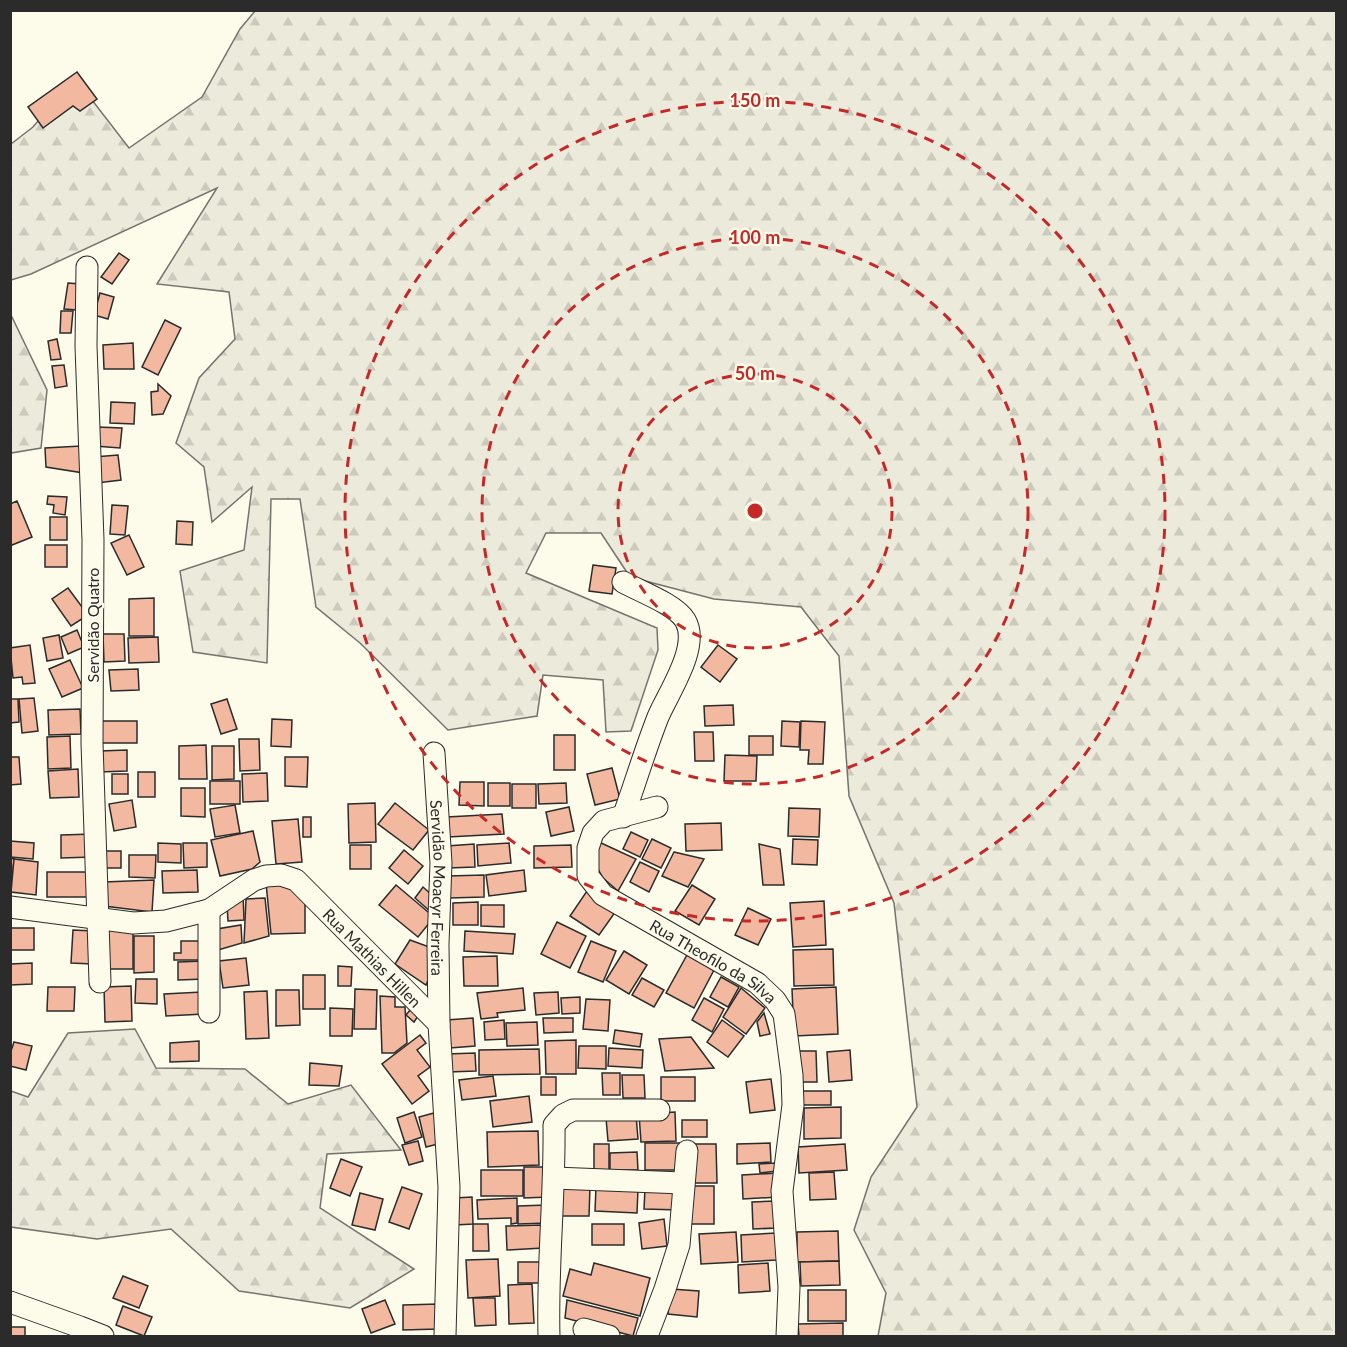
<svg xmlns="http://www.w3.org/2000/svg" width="1347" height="1347" font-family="Lato,sans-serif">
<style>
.forest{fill:url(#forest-firs);stroke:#74746e;stroke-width:1.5}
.building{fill:#f2b8a0;stroke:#2b2b2b;stroke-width:1.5}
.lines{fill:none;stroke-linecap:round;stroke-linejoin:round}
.minor-casing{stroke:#2b2b2b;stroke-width:23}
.minor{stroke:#fdfbea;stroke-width:21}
.ring{fill:none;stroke:#c62828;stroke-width:3;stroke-dasharray:10 8}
.labels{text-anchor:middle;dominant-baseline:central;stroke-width:4.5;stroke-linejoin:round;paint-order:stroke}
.street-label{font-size:16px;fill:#2b2b2b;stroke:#fdfbea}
.centre{fill:#c62828;stroke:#fdfbea;stroke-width:3}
.ring-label{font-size:18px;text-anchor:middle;font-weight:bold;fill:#c62828;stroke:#fdfbea;stroke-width:4.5;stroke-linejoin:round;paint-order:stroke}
</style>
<defs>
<pattern id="forest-firs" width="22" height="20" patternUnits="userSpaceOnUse" patternTransform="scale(1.5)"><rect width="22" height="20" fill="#ecebdb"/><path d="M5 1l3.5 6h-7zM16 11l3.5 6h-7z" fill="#cbcabc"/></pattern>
</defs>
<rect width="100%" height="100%" fill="#fdfbea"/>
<g class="forest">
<polygon points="255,11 1336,11 1336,1336 878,1336 886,1293 854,1230 871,1177 917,1107 894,903 849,796 839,656 801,607 714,599 630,577 601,533 546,533 526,573 657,628 658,650 631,731 606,732 603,680 543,675 537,716 448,730 360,643 316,607 300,499 271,499 267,663 193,652 180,571 244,550 252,487 212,522 204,467 176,443 199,378 235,339 229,292 157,284 217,188 31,274 11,280 11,144 33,127 75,78 129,148 202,97 240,29"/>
<polygon points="11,315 47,390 41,448 11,453"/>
<polygon points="135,1029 156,1068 245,1069 288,1104 351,1085 401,1150 327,1154 320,1208 414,1269 350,1308 239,1291 171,1229 97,1239 11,1227 11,1091 28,1097 68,1033"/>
</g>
<g class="building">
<polygon points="77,72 97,99 80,111 73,106 43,128 28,107"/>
<polygon points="119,253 129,260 112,284 101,277"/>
<polygon points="68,283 80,284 77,310 64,309"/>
<polygon points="100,293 114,297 108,319 94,315"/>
<polygon points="61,311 73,311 71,333 60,333"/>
<polygon points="165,320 181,328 158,375 142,367"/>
<polygon points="57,339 61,359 51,360 48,341"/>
<polygon points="133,343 134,369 104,369 103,345"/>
<polygon points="64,365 67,386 55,388 52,366"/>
<polygon points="158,384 171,396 163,414 152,415 151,392 158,391"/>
<polygon points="111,402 135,403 134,424 110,423"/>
<polygon points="97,427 122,428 120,448 95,446"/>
<polygon points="81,446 84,473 46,467 45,448"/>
<polygon points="118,455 121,480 97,483 94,457"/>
<polygon points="48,496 67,497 65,515 53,513 54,505 47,504"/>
<polygon points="17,501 32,537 12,545 10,542 10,504"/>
<polygon points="112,505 128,506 125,535 110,534"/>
<rect x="50" y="517" width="17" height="23"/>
<polygon points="177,521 193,522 192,545 176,544"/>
<polygon points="129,535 144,567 127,575 111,543"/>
<rect x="45" y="545" width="22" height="22"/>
<polygon points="593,565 616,568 612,594 589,591"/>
<polygon points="68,588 88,615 71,626 52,599"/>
<polygon points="154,598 154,636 129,636 129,599"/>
<polygon points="77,630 84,647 68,654 61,637"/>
<polygon points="103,634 124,634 125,661 104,662"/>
<polygon points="59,635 63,658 47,661 43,638"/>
<polygon points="158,637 159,662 129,663 128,638"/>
<polygon points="30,645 35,683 23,684 22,677 13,678 10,648"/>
<polygon points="718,645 737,659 720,682 701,667"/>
<polygon points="70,660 83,688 62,697 49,669"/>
<polygon points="138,669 139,690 111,691 109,670"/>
<polygon points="34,698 38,731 22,733 19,699"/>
<polygon points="10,699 18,699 19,722 10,723"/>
<polygon points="227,699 237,729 221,734 211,704"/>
<polygon points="733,705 734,725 705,726 704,706"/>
<polygon points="80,709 81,734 49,735 48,710"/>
<polygon points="272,719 292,720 291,747 271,746"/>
<rect x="102" y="721" width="35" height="22"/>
<polygon points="782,721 800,722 799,747 781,746"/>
<polygon points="801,721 825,722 823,764 808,764 809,750 800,750"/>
<polygon points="694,732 713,732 714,761 695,761"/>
<rect x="554" y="735" width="21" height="35"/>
<polygon points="70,736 71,768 48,769 47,737"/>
<rect x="749" y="736" width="24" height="19"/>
<polygon points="239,739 259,739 260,770 240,771"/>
<polygon points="206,745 207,779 179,779 179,746"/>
<polygon points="212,746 234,746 234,779 212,780"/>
<polygon points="127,750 127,771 99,772 99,751"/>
<polygon points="725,755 757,756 756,781 724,781"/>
<polygon points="10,757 19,757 21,784 10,785"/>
<polygon points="285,757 308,757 307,787 285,786"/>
<polygon points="612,768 620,799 595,805 587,774"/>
<polygon points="78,769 79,797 50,798 48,771"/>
<rect x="138" y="772" width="17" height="25"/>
<polygon points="267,773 268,801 243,802 242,774"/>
<rect x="112" y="774" width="16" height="20"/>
<rect x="210" y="781" width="30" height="23"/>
<polygon points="460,782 484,782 484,806 459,805"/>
<rect x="488" y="783" width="22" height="23"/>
<polygon points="566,783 567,803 539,804 538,784"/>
<rect x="512" y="784" width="24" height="24"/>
<polygon points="181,788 205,788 205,817 181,816"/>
<polygon points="132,800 136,827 114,831 109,804"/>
<polygon points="375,803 376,842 349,843 348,804"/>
<polygon points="395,803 429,830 413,850 378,824"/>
<polygon points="235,805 240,833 215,837 210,809"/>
<polygon points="569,807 574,831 551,836 546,812"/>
<polygon points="789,808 820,809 819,837 788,836"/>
<polygon points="502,814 504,834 448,837 447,817"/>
<rect x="303" y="817" width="8" height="20"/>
<polygon points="298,819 302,862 276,864 272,821"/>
<polygon points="721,823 722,850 686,851 685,824"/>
<polygon points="253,831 260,862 252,869 220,876 211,840"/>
<polygon points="631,832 648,840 640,857 623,849"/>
<polygon points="93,834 93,857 61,858 61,835"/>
<polygon points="652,839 671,848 661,868 642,859"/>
<polygon points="793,839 818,840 817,865 792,864"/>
<polygon points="10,841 34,843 33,859 10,857"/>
<polygon points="599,842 636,859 618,891 603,878 594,862"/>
<polygon points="158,843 181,844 181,863 158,862"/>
<polygon points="183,843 207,843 207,867 184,868"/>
<polygon points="509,843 511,863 478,866 477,845"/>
<polygon points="474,844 475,867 448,868 447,846"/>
<polygon points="759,844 780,849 784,885 763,885"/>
<rect x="350" y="845" width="21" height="24"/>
<polygon points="571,845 572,867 534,868 534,846"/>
<polygon points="404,850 423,866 408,884 389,868"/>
<rect x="101" y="851" width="20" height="17"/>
<polygon points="674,852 704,859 688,887 662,876"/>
<polygon points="129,855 156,855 155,878 129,877"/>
<polygon points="10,858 14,859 11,892 10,892"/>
<polygon points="14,859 38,862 36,895 11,892"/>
<polygon points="640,862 659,871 649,892 630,882"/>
<polygon points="197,870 198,892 163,893 162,871"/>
<polygon points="524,870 526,891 489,896 486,875"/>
<rect x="47" y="872" width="40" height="25"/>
<polygon points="484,875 484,897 449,898 448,876"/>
<polygon points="154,880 152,912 104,906 104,882"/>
<polygon points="283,882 305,897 305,933 271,934 266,883"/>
<polygon points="396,885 434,917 418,937 379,905"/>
<polygon points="692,885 715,899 699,925 675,911"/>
<polygon points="423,887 434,897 432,913 415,898"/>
<polygon points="587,891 616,911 599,935 570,916"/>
<polygon points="243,894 244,920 228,921 227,905"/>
<polygon points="265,898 269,936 244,943 246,899"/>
<polygon points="824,901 826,945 793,947 790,903"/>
<polygon points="478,902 478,925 453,925 453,903"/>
<polygon points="481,905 504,905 504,927 481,926"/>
<polygon points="748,908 771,919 758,945 735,935"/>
<polygon points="557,922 586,936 570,968 541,954"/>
<polygon points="241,925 242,943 218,950 217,929"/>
<rect x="10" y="928" width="24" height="22"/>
<rect x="104" y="928" width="29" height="41"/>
<polygon points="73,930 93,931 92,964 71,963"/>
<polygon points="465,931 515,934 513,954 464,951"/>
<polygon points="134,936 154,936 154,972 134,973"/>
<polygon points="410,940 432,948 433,968 426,985 395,964"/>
<polygon points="181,941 205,941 205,960 174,960 174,953 181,953"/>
<polygon points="591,941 616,951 603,982 578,972"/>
<polygon points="833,949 834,985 794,986 793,950"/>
<polygon points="624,951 647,965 629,994 606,980"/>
<polygon points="687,955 714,970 694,1008 666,993"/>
<polygon points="497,956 498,986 464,986 463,957"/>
<polygon points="246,958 249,985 223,988 219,961"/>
<polygon points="204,961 205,979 178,980 178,962"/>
<polygon points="32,963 32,984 10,985 10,964"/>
<polygon points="338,966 352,967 351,986 338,986"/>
<rect x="303" y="975" width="22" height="34"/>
<polygon points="721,977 739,987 728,1007 710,997"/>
<polygon points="642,978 664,990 654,1007 632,995"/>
<polygon points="136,979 157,979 157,1004 135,1003"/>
<polygon points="131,986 132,1021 105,1022 104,987"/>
<polygon points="48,987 75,987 74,1011 47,1011"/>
<polygon points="836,987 838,1034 794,1036 792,989"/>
<polygon points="523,988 525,1010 497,1013 498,1017 481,1019 477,993"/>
<polygon points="741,988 765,1008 746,1034 723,1017"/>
<polygon points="355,989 377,990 376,1029 354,1029"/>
<polygon points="276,990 299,990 300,1025 276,1026"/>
<polygon points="267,991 269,1038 246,1039 244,992"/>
<polygon points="202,992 204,1014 166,1016 164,994"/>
<polygon points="558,992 559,1013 536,1015 534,993"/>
<polygon points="380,996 395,997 395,1007 405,1007 407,1043 394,1053 382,1053"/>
<polygon points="580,997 580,1013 562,1014 561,998"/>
<polygon points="704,998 724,1009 712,1032 692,1020"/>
<polygon points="586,999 610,1000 608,1031 583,1029"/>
<polygon points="330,1008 353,1009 352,1036 330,1036"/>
<polygon points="410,1010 418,1016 414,1022 406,1015"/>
<polygon points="764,1013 770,1034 760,1036 757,1022"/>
<polygon points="473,1018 475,1046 450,1048 447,1020"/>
<polygon points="543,1018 573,1018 573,1032 544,1033"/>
<polygon points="504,1020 505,1039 485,1040 484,1022"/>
<polygon points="722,1020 744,1036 728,1057 707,1042"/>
<polygon points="537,1022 538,1045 507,1046 506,1023"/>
<polygon points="615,1030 642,1034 640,1047 613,1043"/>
<polygon points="420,1035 426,1043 417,1050 430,1067 418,1076 429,1091 412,1104 382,1064"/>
<polygon points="691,1037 714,1068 665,1071 659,1039"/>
<polygon points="576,1040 576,1074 546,1074 545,1041"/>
<polygon points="199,1041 199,1061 170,1062 170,1043"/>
<polygon points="14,1042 32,1046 26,1070 10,1066 10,1054"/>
<polygon points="579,1046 606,1046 606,1069 578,1068"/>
<polygon points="609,1048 643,1050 642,1068 608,1066"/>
<polygon points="539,1049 540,1074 479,1075 479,1050"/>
<polygon points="850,1050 852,1080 829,1082 827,1052"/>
<polygon points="795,1051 816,1051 817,1082 796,1082"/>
<polygon points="475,1053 476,1071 448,1072 447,1054"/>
<polygon points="310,1063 342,1066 339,1086 309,1085"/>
<polygon points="602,1073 620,1073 620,1095 603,1095"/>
<polygon points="622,1075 644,1075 645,1098 623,1098"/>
<polygon points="493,1076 496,1096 462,1100 459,1080"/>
<rect x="541" y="1077" width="15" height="18"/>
<rect x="661" y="1077" width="34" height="24"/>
<polygon points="771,1079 775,1110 750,1113 746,1082"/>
<rect x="802" y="1091" width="29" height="14"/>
<polygon points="529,1096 532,1122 493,1127 490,1101"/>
<polygon points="841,1107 841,1138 804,1139 804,1108"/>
<polygon points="414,1112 422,1137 405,1143 397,1118"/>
<polygon points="675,1112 676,1141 641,1142 639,1114"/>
<polygon points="434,1113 442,1143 426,1147 419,1117"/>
<polygon points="636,1115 638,1139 608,1141 606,1118"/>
<rect x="682" y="1120" width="25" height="17"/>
<polygon points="538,1131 539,1165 488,1167 487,1132"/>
<polygon points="418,1141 423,1161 409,1165 402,1145"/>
<rect x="645" y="1143" width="35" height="27"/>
<polygon points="770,1143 771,1162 737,1164 737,1144"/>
<rect x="594" y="1144" width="15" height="27"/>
<polygon points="689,1144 716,1144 717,1183 691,1183"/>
<polygon points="845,1144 847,1170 799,1173 798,1147"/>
<polygon points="637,1152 638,1170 610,1170 610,1153"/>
<polygon points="341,1159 362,1167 350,1196 330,1188"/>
<polygon points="777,1163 777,1171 760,1173 759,1164"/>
<polygon points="524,1167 549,1167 549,1197 524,1198"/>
<rect x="481" y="1170" width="42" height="26"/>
<polygon points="834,1172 836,1199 810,1200 809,1173"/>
<polygon points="778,1173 779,1197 743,1199 742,1175"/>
<rect x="689" y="1186" width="25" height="38"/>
<polygon points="402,1187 422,1194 409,1229 389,1222"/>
<polygon points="561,1187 590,1187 589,1216 561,1216"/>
<polygon points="596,1187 638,1189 637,1213 595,1211"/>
<polygon points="645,1189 680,1189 680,1210 644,1209"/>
<polygon points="360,1193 383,1199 375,1230 352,1225"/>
<polygon points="472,1197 473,1224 455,1225 454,1198"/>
<polygon points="517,1198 517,1223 511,1224 511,1218 478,1219 477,1200"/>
<polygon points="775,1201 777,1228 753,1229 752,1202"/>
<polygon points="547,1205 547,1223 518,1224 518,1206"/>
<polygon points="664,1219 667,1246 642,1249 639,1223"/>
<polygon points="473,1224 488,1224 489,1251 473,1251"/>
<rect x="592" y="1224" width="32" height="21"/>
<polygon points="542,1225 543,1248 507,1250 506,1226"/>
<polygon points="838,1231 839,1261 797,1262 797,1232"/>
<polygon points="736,1232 738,1262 701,1264 699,1234"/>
<polygon points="776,1233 777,1260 742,1262 741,1235"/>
<polygon points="498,1259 500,1296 468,1298 466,1260"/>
<polygon points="839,1261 840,1285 801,1286 800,1262"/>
<rect x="518" y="1262" width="27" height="21"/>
<polygon points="594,1263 650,1278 640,1316 563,1296 570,1269 591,1275"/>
<polygon points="768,1263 770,1291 739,1293 738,1265"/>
<polygon points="123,1276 148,1286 139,1308 113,1298"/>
<polygon points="532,1284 534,1323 509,1324 508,1285"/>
<polygon points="671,1289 699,1291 697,1317 668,1314"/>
<rect x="808" y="1290" width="38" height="31"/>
<polygon points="473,1298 495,1298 496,1325 475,1326"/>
<polygon points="385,1300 395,1324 371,1333 362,1309"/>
<polygon points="567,1300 638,1318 633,1336 565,1318"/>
<polygon points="438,1304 438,1329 403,1330 403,1305"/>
<polygon points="123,1306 152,1317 144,1336 116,1325"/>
<polygon points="843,1323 843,1336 799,1336 798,1324"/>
<rect x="10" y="1327" width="15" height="9"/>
</g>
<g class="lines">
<g class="minor-casing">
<g id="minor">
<polyline points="87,267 86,346 93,540 92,743 100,982"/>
<path d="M623,582C639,591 675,604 685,620C701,646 668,693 658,717C645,750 635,784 623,817"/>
<path id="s1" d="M434,753L441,863L438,944L439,1024L449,1187L445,1336"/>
<path id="s2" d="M657,807L604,821L593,833L588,848V876L603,895L757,983L775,1000L784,1014L792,1075L793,1105L782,1191L789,1287L787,1336"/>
<path id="s3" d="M10,907L133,923L166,921L209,910L254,880L266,876L281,875L296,880L439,1024"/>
<polyline points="209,910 209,1012"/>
<polyline points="554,1178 683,1183"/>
<polyline points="10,1302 80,1327 103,1336"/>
<polyline points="584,1329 609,1336"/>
<path d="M549,1336C547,1266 555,1196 554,1125L563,1115L573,1110H659"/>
<polyline points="647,1336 665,1289 679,1245 687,1151"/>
</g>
</g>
<use href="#minor" class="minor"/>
</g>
<g class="ring">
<circle cx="755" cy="511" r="137"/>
<circle cx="755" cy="511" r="273"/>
<circle cx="755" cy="511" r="410"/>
</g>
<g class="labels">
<g class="street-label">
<text transform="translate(92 625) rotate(-90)">Servidão Quatro</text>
<text stroke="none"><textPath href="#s1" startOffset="135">Servidão Moacyr Ferreira</textPath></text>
<text stroke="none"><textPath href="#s3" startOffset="408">Rua Mathias Hillen</textPath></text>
<text stroke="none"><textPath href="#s2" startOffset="268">Rua Theofilo da Silva</textPath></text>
</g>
</g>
<circle cx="755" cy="511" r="9" class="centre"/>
<g class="ring-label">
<text x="755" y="107">150 m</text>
<text x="755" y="244">100 m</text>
<text x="755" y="380">50 m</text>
</g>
<rect width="1347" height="1347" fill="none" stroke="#2b2b2b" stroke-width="24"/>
</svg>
